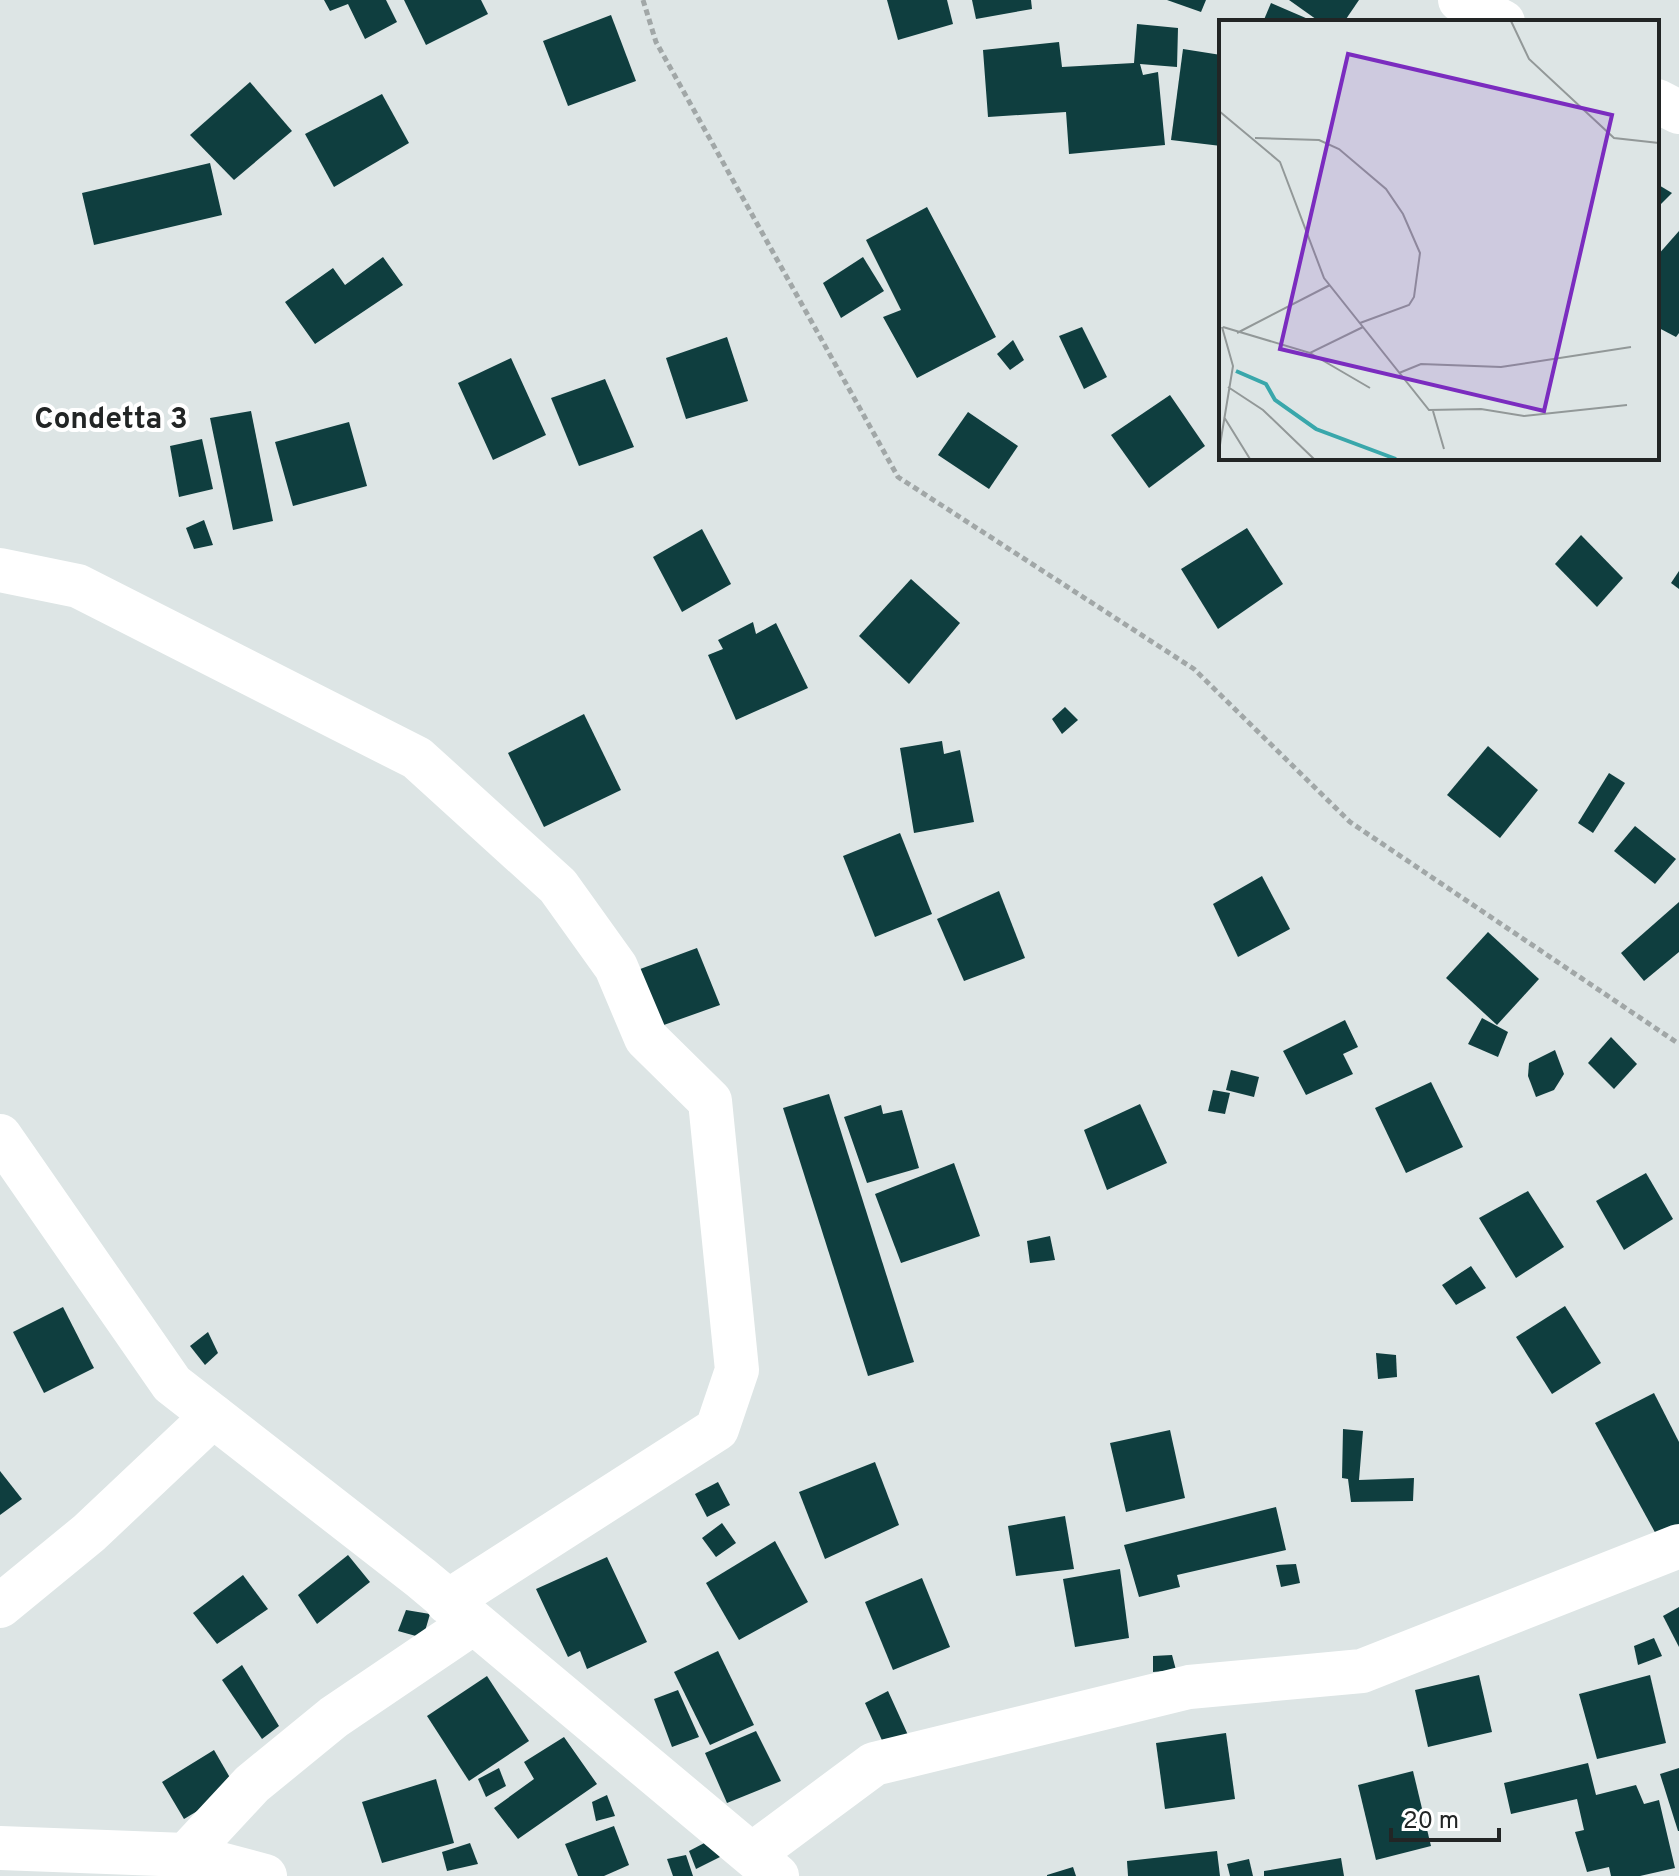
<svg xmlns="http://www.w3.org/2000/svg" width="1679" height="1876" font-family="Overpass,sans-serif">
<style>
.building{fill:#0f3e3f}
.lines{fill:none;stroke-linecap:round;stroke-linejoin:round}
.path{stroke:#a1a7a7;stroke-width:5;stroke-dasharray:6 4;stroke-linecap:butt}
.minor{stroke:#fff;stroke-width:44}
.labels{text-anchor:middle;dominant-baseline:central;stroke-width:8;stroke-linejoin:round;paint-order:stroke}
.neighbourhood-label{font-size:30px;font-weight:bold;fill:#222525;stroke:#fff}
.inset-river{fill:none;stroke:#39a7ab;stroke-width:4}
.inset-road{fill:none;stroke:#929898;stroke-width:2}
.view{fill:#7b2cbf;fill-opacity:0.15;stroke:#7b2cbf;stroke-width:4}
.inset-edge{fill:none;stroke:#222525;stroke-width:4}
</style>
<rect width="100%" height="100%" fill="#dde5e5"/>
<g class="building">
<polygon points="324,0 386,0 397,22 365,39 348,4 330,11"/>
<polygon points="404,0 481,0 488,14 426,45"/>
<polygon points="887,0 947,0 953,24 898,40"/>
<polygon points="972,0 1031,0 1032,9 976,19"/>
<polygon points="1167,0 1206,0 1201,12"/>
<polygon points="1289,0 1359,0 1344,22 1320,22"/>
<polygon points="1271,3 1315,22 1263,22"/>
<polygon points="611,15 636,81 568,106 543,41"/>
<polygon points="1137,24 1178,28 1177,67 1140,64 1143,75 1158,72 1165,145 1069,154 1066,112 988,117 983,50 1059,42 1062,67 1134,63"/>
<polygon points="1183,49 1221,55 1221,146 1171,140"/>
<polygon points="250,82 292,131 234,180 190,135"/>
<polygon points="382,94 409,143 334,187 305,134"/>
<polygon points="210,163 222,215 94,245 82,193"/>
<polygon points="1657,184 1672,193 1657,208"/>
<polygon points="927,207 996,337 917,378 883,317 901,310 866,240"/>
<polygon points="1679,231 1679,333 1676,337 1657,327 1657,256"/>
<polygon points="383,257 403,285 315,344 285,302 333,268 345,285"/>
<polygon points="863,257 884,291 841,318 823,283"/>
<polygon points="1082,327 1107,377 1084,389 1059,336"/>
<polygon points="727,337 748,401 686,419 666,358"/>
<polygon points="1013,340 1024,360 1010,370 997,354"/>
<polygon points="511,358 546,435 493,460 458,383"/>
<polygon points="605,379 634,447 579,466 551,398"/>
<polygon points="1170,395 1205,446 1149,488 1111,435"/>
<polygon points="251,411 273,521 233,530 210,418"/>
<polygon points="968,412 1018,446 989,489 938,455"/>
<polygon points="349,422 367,486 293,506 275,442"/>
<polygon points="202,439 213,489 179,497 170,446"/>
<polygon points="204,520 213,545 194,549 186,528"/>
<polygon points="1247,528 1283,584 1218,629 1181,569"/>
<polygon points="702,529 731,584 682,612 653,557"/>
<polygon points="1581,535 1623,578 1597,607 1555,564"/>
<polygon points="1679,571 1679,589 1671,583"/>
<polygon points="911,579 960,623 909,684 859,636"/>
<polygon points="753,622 756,634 776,623 808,688 736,720 708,655 723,649 718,640"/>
<polygon points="1065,707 1078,720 1062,734 1052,719"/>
<polygon points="584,714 621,790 544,827 508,753"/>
<polygon points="942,741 944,754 960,750 974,822 914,833 900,748"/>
<polygon points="1488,746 1538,790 1500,838 1447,795"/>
<polygon points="1609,773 1625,783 1593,833 1578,823"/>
<polygon points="1635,826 1676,859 1655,884 1614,851"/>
<polygon points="900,833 932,914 875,937 843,856"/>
<polygon points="1262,876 1290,929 1238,957 1213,904"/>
<polygon points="999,891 1025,958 964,981 937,919"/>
<polygon points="1679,902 1679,952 1644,981 1621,953"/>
<polygon points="1488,932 1539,979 1497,1025 1446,978"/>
<polygon points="697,948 720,1005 647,1031 624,975"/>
<polygon points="1482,1018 1508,1032 1498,1057 1468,1044"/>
<polygon points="1345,1020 1358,1047 1343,1054 1353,1074 1306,1095 1283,1051"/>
<polygon points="1611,1037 1637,1064 1614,1089 1588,1063"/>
<polygon points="1555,1050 1564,1074 1554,1090 1536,1097 1528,1076 1529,1063"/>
<polygon points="1231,1070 1259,1077 1254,1097 1226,1090"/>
<polygon points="1431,1082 1463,1147 1406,1173 1375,1108"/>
<polygon points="1213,1090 1230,1093 1225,1114 1208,1111"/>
<polygon points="829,1094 914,1362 868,1376 783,1108"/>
<polygon points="1140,1104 1167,1163 1107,1190 1084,1130"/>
<polygon points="881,1105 883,1114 902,1110 919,1168 867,1183 844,1117"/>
<polygon points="954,1163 980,1236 901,1263 875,1194"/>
<polygon points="1646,1173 1673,1219 1624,1250 1596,1201"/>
<polygon points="1528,1191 1564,1247 1516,1278 1479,1218"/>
<polygon points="1050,1236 1055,1260 1030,1263 1027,1241"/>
<polygon points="1471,1266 1486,1288 1456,1305 1442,1285"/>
<polygon points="1565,1306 1601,1363 1552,1394 1516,1337"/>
<polygon points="63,1307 94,1368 44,1393 13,1332"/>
<polygon points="208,1332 218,1353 205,1365 190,1346"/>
<polygon points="1376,1353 1396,1355 1397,1377 1378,1379"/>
<polygon points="1654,1393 1679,1442 1679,1525 1657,1536 1595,1423"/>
<polygon points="1343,1429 1363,1431 1359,1480 1414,1478 1413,1501 1351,1502 1348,1479 1342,1478"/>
<polygon points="1170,1430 1185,1498 1126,1512 1110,1443"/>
<polygon points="875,1462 899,1525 825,1559 799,1492"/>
<polygon points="0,1471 22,1499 0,1515"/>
<polygon points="718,1482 730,1505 707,1517 695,1494"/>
<polygon points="1276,1507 1286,1550 1177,1575 1180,1587 1139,1597 1124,1545"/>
<polygon points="1065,1516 1074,1569 1016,1576 1008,1526"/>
<polygon points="722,1523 736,1543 716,1557 702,1538"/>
<polygon points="775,1541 808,1602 739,1640 706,1583"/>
<polygon points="348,1555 370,1582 317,1624 298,1595"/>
<polygon points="607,1557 647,1642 587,1669 580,1651 568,1657 536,1589"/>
<polygon points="1296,1564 1300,1583 1281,1587 1276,1565"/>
<polygon points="1120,1569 1129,1638 1075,1647 1063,1579"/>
<polygon points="243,1575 268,1609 217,1644 193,1613"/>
<polygon points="922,1578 950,1647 893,1670 865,1602"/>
<polygon points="1679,1607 1679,1647 1663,1616"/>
<polygon points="406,1610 430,1614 423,1638 398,1631"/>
<polygon points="1654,1638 1662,1656 1638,1665 1634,1646"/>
<polygon points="718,1651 754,1725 710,1745 674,1672"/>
<polygon points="1172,1655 1176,1670 1153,1672 1153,1656"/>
<polygon points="242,1665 279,1726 262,1739 222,1680"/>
<polygon points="1479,1675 1492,1732 1428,1747 1415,1690"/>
<polygon points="1650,1675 1666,1743 1597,1759 1579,1694"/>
<polygon points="487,1676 529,1741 469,1781 427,1716"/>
<polygon points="678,1690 699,1737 672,1747 654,1699"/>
<polygon points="888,1691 908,1735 885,1747 865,1703"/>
<polygon points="756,1731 781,1781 727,1803 705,1753"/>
<polygon points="1226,1733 1235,1799 1165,1809 1156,1743"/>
<polygon points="564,1737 597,1784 518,1839 494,1808 534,1779 524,1762"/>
<polygon points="214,1750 236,1788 184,1819 162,1782"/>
<polygon points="1588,1763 1596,1795 1636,1785 1644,1804 1659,1800 1675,1868 1640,1876 1611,1876 1609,1867 1587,1872 1575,1832 1584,1830 1577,1799 1511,1814 1504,1783"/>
<polygon points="499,1768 506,1786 486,1797 478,1779"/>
<polygon points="1679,1768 1679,1831 1678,1831 1660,1774"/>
<polygon points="1413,1771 1431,1846 1376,1860 1358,1785"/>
<polygon points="436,1779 454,1843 382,1863 362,1802"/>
<polygon points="607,1795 615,1816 596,1821 592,1802"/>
<polygon points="614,1826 629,1865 604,1876 578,1876 565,1844"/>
<polygon points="712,1839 720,1857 696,1869 689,1851"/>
<polygon points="470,1843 478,1864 447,1871 442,1852"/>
<polygon points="1217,1851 1220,1876 1128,1876 1127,1861"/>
<polygon points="686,1855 693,1876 673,1876 667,1859"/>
<polygon points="1341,1858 1344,1876 1264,1876 1264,1871"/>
<polygon points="1249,1859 1253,1876 1230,1876 1227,1864"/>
<polygon points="1073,1867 1076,1876 1047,1876 1047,1875"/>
</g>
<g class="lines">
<polyline class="path" points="643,0 656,42 898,477 1194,669 1350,822 1679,1044"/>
<g class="minor">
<polyline points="1460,0 1503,22"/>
<polyline points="1657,101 1679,112"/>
<polyline points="0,570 78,586 417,758 558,886 616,967 646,1038 710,1101 737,1370 717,1429 447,1602"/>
<polyline points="0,1136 172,1384 421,1578 777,1876"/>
<polyline points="0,1606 89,1533 213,1416"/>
<polyline points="0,1848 186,1855 252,1784 334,1717 473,1623"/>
<polyline points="754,1853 874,1764 1189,1687 1362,1671 1679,1546"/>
<polyline points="186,1855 265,1876"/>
</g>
</g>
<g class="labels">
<g class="neighbourhood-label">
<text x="111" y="420">Сondetta 3</text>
</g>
</g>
<g transform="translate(1219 20)">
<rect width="440" height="440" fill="#dde5e5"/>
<path class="inset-river" d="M17,351L47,364L56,380L97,409L177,439"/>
<path class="inset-road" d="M292,1L310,39L395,118L440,123M0,91L61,142L105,258L210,390L262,389L305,396L408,385M36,118L100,120L120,129L167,169L184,194L201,233L195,277L190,285L141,303M4,307L91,333L144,307M18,313L111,265M91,333L151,368M180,353L202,344L282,347L412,327M9,367L44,390L95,439M214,391L225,429M5,397L31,439M0,431L14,346L3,307"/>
<path class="view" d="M129,34L393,95L325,391L61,329Z"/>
<rect width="440" height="440" class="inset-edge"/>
</g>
<path d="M1391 1828v12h108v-12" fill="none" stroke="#222525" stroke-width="4"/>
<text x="1403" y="1828" font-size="24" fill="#222525" stroke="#ffffff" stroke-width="6" paint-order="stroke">20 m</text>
</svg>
